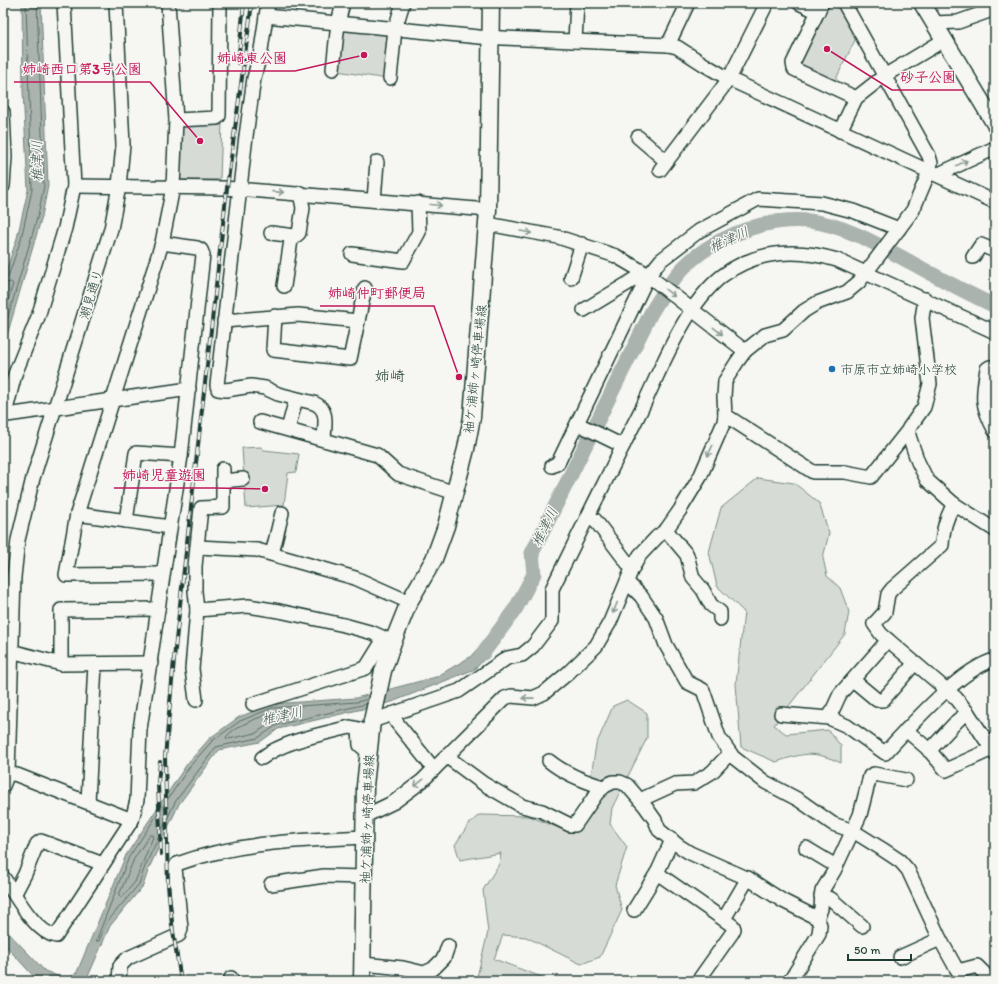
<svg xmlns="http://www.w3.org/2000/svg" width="998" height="984" font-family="Itim,'Klee One',sans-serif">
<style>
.green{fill:#d6dbd6;stroke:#7a8c85}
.water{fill:#aab3ae;stroke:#72847d}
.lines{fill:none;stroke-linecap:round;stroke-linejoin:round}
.shore{stroke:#576c65;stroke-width:1}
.river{stroke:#aab3ae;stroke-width:15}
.minor-casing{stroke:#1f3d34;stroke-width:16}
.major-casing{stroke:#1f3d34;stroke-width:19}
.minor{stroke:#f6f6f2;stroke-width:13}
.major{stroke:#f6f6f2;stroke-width:16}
.rail-casing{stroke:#1f3d34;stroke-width:4}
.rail{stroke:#f6f6f2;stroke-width:2.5;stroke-dasharray:8;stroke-linecap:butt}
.oneway{stroke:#8a9a93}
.poi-dot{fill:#1f6fb2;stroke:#f6f6f2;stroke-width:1.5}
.labels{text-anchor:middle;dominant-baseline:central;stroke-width:3;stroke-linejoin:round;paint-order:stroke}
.street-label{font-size:13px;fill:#1f3d34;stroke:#f6f6f2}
.poi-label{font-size:13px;fill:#1f3d34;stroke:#f6f6f2;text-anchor:start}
.water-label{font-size:14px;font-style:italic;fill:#425a52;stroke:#f6f6f2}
.quarter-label{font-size:15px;fill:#1f3d34;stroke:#f6f6f2}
.leader{fill:none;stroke:#c2185b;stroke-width:1.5}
.callout-dot{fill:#c2185b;stroke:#f6f6f2;stroke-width:1.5}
.callout-label{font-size:14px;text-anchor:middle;font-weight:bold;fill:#c2185b;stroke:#f6f6f2;stroke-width:3;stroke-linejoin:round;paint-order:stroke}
</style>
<rect width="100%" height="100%" fill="#f6f6f2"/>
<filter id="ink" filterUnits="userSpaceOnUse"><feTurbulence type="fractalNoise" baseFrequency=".025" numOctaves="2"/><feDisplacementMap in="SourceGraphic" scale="8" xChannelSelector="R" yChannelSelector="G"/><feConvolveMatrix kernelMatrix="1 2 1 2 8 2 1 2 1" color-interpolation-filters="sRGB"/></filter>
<g filter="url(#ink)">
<g class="green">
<polygon points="827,3 839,3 857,36 834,83 798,67"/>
<polygon points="343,30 387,35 390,38 387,79 337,71"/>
<polygon points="222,122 220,180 180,180 180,128 182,125"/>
<polygon points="261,447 264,450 299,454 296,472 288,473 284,505 246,508 242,448"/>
<path d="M758,478L794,483L819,503L829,533L823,558L827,576L840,588L849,612L845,634L774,725L786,734L828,730L841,746V763C813,750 804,753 776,762L741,747L736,684L744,612L717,586L709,552L721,508Z"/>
<polygon points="627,700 647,713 647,738 612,808 610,824 627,847 615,885 622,910 600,957 581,964 526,937 503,935 494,959 552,981 476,981 488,932 483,890 499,864 501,853 460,860 455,845 468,825 479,815 529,816 564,830 588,795 596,745 613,706"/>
</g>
<g class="water">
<polygon points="22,3 41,3 48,186 42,216 3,349 3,280 17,238 28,190 23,91"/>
<polygon points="491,634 500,642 475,669 392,702 278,729 260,742 219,750 179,804 149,868 143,886 110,926 86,981 38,981 3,943 3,927 45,971 68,980 77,972 126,855 187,764 210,738 239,717 272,704 356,698 436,677 470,657"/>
</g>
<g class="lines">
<g class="shore">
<polyline points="3,279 8,277 21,239 32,190 26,3"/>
<polyline points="3,284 11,282 13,284 3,317"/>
<polyline points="3,334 38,215 44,186 37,3"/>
<polyline points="366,704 277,725 258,738 216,747 175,802 145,866 139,884 106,923 99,941 96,941 129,857 190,766 212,741 240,721 272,708 357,702 368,699"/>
<path d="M296,711L298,713L297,715L274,721L256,733L228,739L226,738C230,728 263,715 274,713C281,711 289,712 296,711Z"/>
<polygon points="150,835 152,835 153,837 135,882 122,897 120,897 119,895 134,859"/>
</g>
<path class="river" d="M483,653L516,608L534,574L532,553L651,313C674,274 692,252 735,234C758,224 784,219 809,221C846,225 880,246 912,263C939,278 967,293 995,306"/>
<g class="minor-casing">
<g id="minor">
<polyline points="64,3 74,186 65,228 38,317 15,374 7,406 7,415 189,389"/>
<path d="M268,3L261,50L254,78L246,136L217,385L218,389L226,390L251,386L265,388L278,394L314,403C330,410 324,426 324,440L377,455L398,474L455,493"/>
<polyline points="799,3 818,12"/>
<polyline points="822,3 793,63 794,69 856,98"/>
<polyline points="266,16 479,37 668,45 677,47 705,65 729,79 995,202"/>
<polyline points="934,23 958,22 989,11"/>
<polyline points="575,41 577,3"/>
<polyline points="668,45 688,3"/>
<polyline points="333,69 338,23 343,3"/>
<polyline points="390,78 395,29 403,3"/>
<polyline points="3,112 5,157 3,186"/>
<polyline points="176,120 217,118 219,116 220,3"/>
<polyline points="840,131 856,98 884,76 944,40"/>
<polyline points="638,137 666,161"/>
<polyline points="660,170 729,79 767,3"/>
<polyline points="930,172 939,174 995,148"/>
<polyline points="74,186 224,188 488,210"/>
<polyline points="374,200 377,162"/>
<polyline points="488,224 558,237 616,256 645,273 745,351"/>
<polyline points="271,233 295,236"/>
<polyline points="352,254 403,261 419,232 418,203"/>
<polyline points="973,257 981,245 995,251"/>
<polyline points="571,278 582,244"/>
<polyline points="284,286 291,240 299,233 303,208 300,193"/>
<polyline points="925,299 922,318 930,384 924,407 909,428 909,436 918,462 927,480 954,504 995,530"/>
<polyline points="584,310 645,273"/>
<polyline points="275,316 273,350 350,359 358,321"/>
<polyline points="224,321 298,315 358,321 365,288"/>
<path d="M995,367H990L987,369C982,397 981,405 995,431"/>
<polyline points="725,415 813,472 845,472 871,477 909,429"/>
<polyline points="260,422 324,440"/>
<polyline points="578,424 623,446"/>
<polyline points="288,429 296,399"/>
<polyline points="552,466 558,463 648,276 661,260 699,231 758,199 822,203 853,211 899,229"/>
<polyline points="223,481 243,479"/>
<path d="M954,504C946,518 943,529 942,545L892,589L888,594L885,612L874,624L881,634L956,698L968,713L995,754"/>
<polyline points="77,514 170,527"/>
<polyline points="588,517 595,520 632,569"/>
<polyline points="126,521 136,453 181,456"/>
<polyline points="666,530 687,555 693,578 703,590 711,605 720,612 720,619"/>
<polyline points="197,547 257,550 355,578 409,602"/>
<polyline points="272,554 282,513"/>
<polyline points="163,574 66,575 77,514 162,243 173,187 176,120 168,3"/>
<polyline points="627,582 641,596 656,618 666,645 687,682 703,690 719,737 733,757 765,782 799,800 833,824 853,831 882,849 900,861 908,870 940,939 956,968 958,971 977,966 984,973 987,981"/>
<polyline points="197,610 248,606 279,611 344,625 373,633 393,642"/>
<polyline points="11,651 61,664 151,663"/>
<polyline points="61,664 61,610 158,609"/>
<polyline points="853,680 877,700 883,700 915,663"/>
<polyline points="196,700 192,669 197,610 195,591 195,566 201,508 223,507 223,469"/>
<polyline points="253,704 366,668 384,639"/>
<polyline points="392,714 397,723 434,769"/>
<path d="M781,714L829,718L847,726L885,753C909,727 962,667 995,660"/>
<polyline points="829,718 840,694 888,640"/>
<path d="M372,721L459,691L507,658L522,655L533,646L552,621V589C581,530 610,471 640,412C661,370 684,306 722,276C756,250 798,248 837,260L995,332"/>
<polyline points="906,730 928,749 946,770 992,749"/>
<polyline points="929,751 958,720 968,713"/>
<polyline points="446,756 484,784 522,806 542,811 570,825 575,825 597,793 605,786 613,782 620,782 627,785 645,806 655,820 659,830 679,846 690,853 749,879 783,901 817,918 820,925 819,934 790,981"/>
<path d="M262,758C283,741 323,734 350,727L359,729L360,745L368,752"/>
<path d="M549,761C565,774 583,781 603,787"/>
<polyline points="3,772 17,775 132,820"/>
<polyline points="3,786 8,773 14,577 18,540 33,478 111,229 119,186 123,145 116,3"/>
<polyline points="640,800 675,784 694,783 712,772 730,753"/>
<polyline points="88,802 95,664"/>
<polyline points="365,816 394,802 422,781 505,698 511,696 533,698 544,693 568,673 596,646 610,622 632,569 640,555 657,537 666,530 680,510 700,477 724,422 725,415 724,397 725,381 737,362 745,351 765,335 783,330 804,311 817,303 847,292 859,282 913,210 929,172 931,163 929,156 844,3"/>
<polyline points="806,848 836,866"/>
<polyline points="657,873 733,926 734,929 732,933 698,981"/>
<path d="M3,877C15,894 34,932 56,936L132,820L137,800L140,729L181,456L203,255L201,250L197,248L162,243"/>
<polyline points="271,884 324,876 365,877"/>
<polyline points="15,893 25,874 37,844 41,841 103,864"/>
<polyline points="821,896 831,899 862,926"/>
<polyline points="634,910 658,871 672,840"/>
<polyline points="817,918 821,909 822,891 834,871 860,815 870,776 874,774 906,780"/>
<polyline points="724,919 748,878"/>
<polyline points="900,957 940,939"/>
<polyline points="363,964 403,968 424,973 433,969 444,958 448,946"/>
<polyline points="231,978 232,981"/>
<path d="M119,981L120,966L128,958L179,935L181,928L175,868L177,864C237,842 303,840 365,837"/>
</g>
</g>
<g class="major-casing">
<g id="major">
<polyline points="922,3 995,124"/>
<polyline points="362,981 365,786 372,721 383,671 393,642 409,602 434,559 446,526 466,449 472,417 488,210 491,3"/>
</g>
</g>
<use href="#minor" class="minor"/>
<use href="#major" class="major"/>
<g class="rail-casing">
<g id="rail">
<polyline points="238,63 244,3"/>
<polyline points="160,762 158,783 161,854"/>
<polyline points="181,981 172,925 168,885 165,757 175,649 227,188 252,3"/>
</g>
</g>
<use href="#rail" class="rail"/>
</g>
<defs><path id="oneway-shaft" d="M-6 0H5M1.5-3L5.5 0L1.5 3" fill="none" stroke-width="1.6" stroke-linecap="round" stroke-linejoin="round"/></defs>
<g class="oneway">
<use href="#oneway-shaft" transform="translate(962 163) rotate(-25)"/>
<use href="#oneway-shaft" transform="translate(278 192) rotate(4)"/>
<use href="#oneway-shaft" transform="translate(436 205) rotate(5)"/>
<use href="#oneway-shaft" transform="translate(526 232) rotate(10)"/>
<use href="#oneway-shaft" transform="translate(670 293) rotate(38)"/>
<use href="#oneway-shaft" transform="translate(718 331) rotate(38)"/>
<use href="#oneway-shaft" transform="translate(710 451) rotate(115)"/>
<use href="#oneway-shaft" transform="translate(615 608) rotate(112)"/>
<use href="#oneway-shaft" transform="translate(528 698) rotate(-179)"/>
<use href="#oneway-shaft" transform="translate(419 783) rotate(141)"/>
</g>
</g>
<circle class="poi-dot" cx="832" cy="369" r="4"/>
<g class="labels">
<g class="street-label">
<text transform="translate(91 294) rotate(-73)">潮見通り</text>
<text transform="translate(475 369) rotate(-84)">袖ケ浦姉ヶ崎停車場線</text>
<text transform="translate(367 819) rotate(-88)">袖ケ浦姉ヶ崎停車場線</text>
</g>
<g class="poi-label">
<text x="840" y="369">市原市立姉崎小学校</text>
</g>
<g class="water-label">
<text transform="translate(37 161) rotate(-91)">椎津川</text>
<text transform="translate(729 240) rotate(-25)">椎津川</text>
<text transform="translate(545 527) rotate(-64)">椎津川</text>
<text transform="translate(282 716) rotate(-12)">椎津川</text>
</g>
<g class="quarter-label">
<text x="390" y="376">姉崎</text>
</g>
</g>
<path class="leader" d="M364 55L295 71H209M200 141L150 82H14M827 49L892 90H964M459 377L434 306H320M265 489L214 488H114"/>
<g class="callout-dot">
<circle cx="364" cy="55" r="4"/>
<circle cx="200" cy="141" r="4"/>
<circle cx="827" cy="49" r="4"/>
<circle cx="459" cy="377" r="4"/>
<circle cx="265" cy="489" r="4"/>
</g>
<g class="callout-label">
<text x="252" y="63">姉崎東公園</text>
<text x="82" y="74">姉崎西口第3号公園</text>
<text x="928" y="82">砂子公園</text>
<text x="377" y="298">姉崎仲町郵便局</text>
<text x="164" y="480">姉崎児童遊園</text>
</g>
<rect width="998" height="984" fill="none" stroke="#f6f6f2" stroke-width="16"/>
<rect x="8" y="8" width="982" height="968" fill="none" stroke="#1f3d34" stroke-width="1.5" filter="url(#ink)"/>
<path d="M848 954v6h63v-6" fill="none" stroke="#1f3d34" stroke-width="2"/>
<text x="854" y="954" font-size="12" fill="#1f3d34" stroke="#f6f6f2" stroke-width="3" paint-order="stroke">50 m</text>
</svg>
